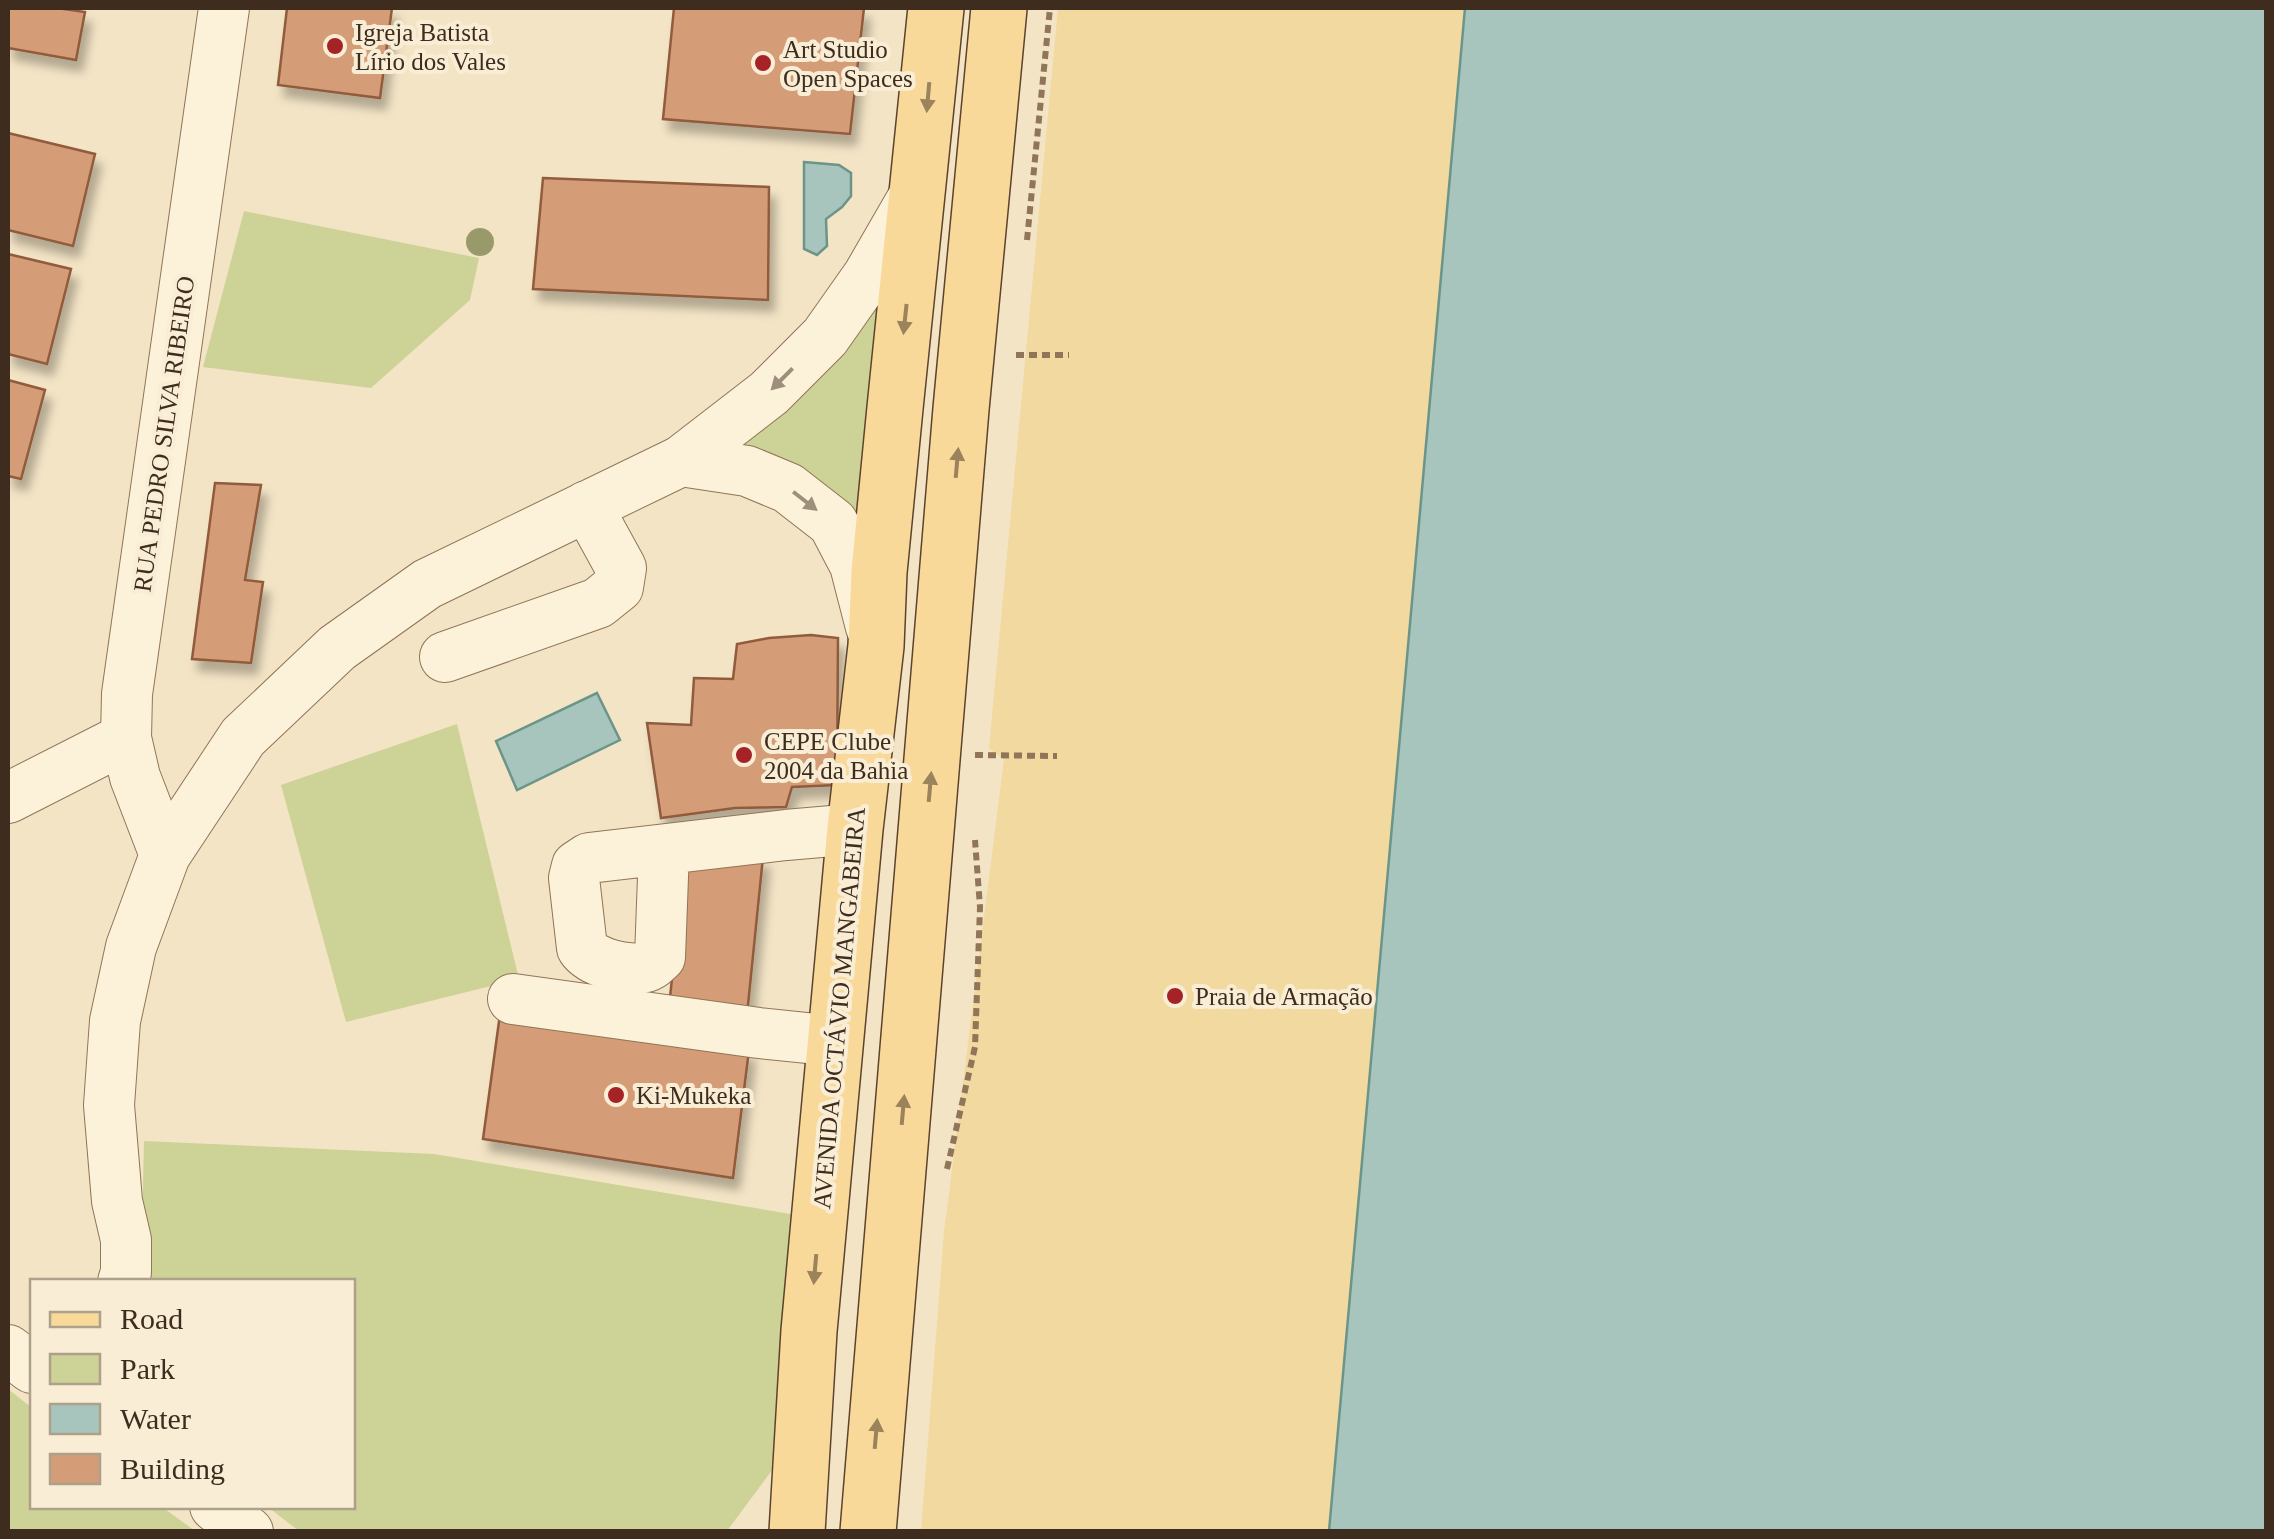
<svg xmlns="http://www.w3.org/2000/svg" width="2274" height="1539" font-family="'Times New Roman',serif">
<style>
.green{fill:#cdd297}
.sand{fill:#f1d9a0}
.water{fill:#a7c5bc;stroke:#6c958a;stroke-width:2.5}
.building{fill:#d49c77;stroke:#915c3c;stroke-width:2.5;filter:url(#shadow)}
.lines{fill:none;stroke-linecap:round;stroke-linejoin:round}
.minor-casing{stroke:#907558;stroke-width:52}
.major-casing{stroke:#5d432d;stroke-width:58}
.path{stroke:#907558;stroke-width:6;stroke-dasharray:8 5;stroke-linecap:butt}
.minor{stroke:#fcf1d9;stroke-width:50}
.major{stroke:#f8d99a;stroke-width:55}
.tree{fill:#999a6b}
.oneway{fill:#9b835c}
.oneway2{fill:#9d8f7c}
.poi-dot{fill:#a52226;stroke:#f9eed5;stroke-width:4}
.labels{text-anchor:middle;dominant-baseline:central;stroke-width:8;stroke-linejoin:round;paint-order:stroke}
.poi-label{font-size:25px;fill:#3e2d1e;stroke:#f9eed5;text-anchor:start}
.street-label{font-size:25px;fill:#3e2d1e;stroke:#f9eed5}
</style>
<defs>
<filter id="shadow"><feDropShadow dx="6" dy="11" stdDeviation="5" flood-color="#0004"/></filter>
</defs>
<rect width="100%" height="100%" fill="#f3e4c5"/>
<g class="green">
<polygon points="244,211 479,258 470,300 371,388 203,367"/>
<polygon points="888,290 863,515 774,459 728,449 774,419 818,380"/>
<polygon points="457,724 519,979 346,1022 281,785"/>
<polygon points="144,1141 434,1154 802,1216 781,1458 727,1531 299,1531 268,1507 352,1506 352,1282 150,1281 142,1234"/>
<polygon points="8,1389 32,1408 32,1506 162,1507 195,1531 8,1531"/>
</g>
<polygon class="sand" points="1058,8 1465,8 1329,1531 921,1532 944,1232 1004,760 989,748"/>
<g class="water">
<polygon points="1465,8 2266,8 2266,1531 1329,1531"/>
<polygon points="804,162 839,165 851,173 851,196 842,207 826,219 827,246 817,255 804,249"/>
<polygon points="597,693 620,740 517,790 496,741"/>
</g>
<g class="building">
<polygon points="8,8 57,8 85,12 76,60 8,48"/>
<polygon points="287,8 392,8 380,98 278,85"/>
<polygon points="674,8 864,8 850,134 663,119"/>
<polygon points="8,133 95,154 73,246 8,230"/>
<polygon points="543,178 769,187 768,300 533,289"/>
<polygon points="8,254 71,269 47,364 8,354"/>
<polygon points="8,380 45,390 21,479 8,476"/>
<polygon points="215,483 261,485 245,580 263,582 251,663 192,659"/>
<polygon points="811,635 838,638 837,785 792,787 786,807 735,808 661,818 647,723 691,725 694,678 733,679 737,644 769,638"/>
<polygon points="685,854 763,857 747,1015 669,1007"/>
<polygon points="500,1014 749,1050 733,1178 483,1139"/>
</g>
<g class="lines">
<g class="minor-casing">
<g id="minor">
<polyline points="681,461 747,471 788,488 833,523 855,565 871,627"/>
<polyline points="445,657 598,603 618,587 621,568 587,506"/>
<polyline points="8,798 126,738"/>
<path d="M664,850L660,957C654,962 653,965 646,967C629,972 592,963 582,948L574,878L577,866L589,858L786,835L855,829"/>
<polyline points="165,855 135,777 126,738 127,694 224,8"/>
<polyline points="513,999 759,1033 836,1041"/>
<polyline points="123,1282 126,1272 126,1240 117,1201 109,1105 115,1021 131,947 165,855 243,737 337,648 427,584 681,461 769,393 825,337 868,276 917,191"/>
<polyline points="8,1350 32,1368"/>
<polyline points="215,1506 248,1532"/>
</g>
</g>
<g class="major-casing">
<g id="major">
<polyline points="797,1532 809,1331 855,829 876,646 879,572 895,408 936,8"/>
<polyline points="868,1532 961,409 999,8"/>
</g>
</g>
<g class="path">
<polyline points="1027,240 1050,8"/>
<polyline points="1016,355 1069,355"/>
<polyline points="975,755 1057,756"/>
<polyline points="947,1169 975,1047 980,907 975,840"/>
</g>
<use href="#minor" class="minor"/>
<use href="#major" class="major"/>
</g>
<circle class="tree" cx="480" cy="242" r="14"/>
<defs><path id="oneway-solid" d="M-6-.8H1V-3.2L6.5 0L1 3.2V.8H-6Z" transform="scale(2.5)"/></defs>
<g class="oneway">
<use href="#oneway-solid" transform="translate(928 97) rotate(95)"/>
<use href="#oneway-solid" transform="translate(905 319) rotate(96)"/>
<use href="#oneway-solid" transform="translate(957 463) rotate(-85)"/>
<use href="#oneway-solid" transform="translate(930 787) rotate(-85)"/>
<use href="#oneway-solid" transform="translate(903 1110) rotate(-85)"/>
<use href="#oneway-solid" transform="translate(815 1269) rotate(95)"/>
<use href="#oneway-solid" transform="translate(876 1434) rotate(-85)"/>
</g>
<g class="oneway2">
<use href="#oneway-solid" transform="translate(782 379) rotate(135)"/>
<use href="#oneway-solid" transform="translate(805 501) rotate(38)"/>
</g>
<g class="poi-dot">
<circle cx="335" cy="46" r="10"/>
<circle cx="763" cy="63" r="10"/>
<circle cx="744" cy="755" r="10"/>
<circle cx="1175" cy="996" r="10"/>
<circle cx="616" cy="1095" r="10"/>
</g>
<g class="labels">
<g class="poi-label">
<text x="355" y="32">Igreja Batista<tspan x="355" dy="29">Lírio dos Vales</tspan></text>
<text x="783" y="49">Art Studio<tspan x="783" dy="29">Open Spaces</tspan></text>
<text x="764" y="741">CEPE Clube<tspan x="764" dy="29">2004 da Bahia</tspan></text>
<text x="1195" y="996">Praia de Armação</text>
<text x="636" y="1095">Ki-Mukeka</text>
</g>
<g class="street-label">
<text transform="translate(164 434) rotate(-82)">RUA PEDRO SILVA RIBEIRO</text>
<text transform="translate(839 1008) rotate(-85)">AVENIDA OCTÁVIO MANGABEIRA</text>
</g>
</g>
<rect width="2274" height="1539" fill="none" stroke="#3e2d1e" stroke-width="20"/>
<rect x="30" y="1279" width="325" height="230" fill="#f9eed5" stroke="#aea18c" stroke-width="2.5"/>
<rect x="50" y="1312" width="50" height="15" fill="#f8d99a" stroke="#aea18c" stroke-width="2.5"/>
<text x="120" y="1329" font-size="30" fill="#3e2d1e">Road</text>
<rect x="50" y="1354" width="50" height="30" fill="#cdd297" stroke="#aea18c" stroke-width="2.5"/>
<text x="120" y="1379" font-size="30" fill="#3e2d1e">Park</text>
<rect x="50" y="1404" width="50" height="30" fill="#a7c5bc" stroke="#aea18c" stroke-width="2.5"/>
<text x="120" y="1429" font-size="30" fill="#3e2d1e">Water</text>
<rect x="50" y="1454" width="50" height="30" fill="#d49c77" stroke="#aea18c" stroke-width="2.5"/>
<text x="120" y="1479" font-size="30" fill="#3e2d1e">Building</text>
</svg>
